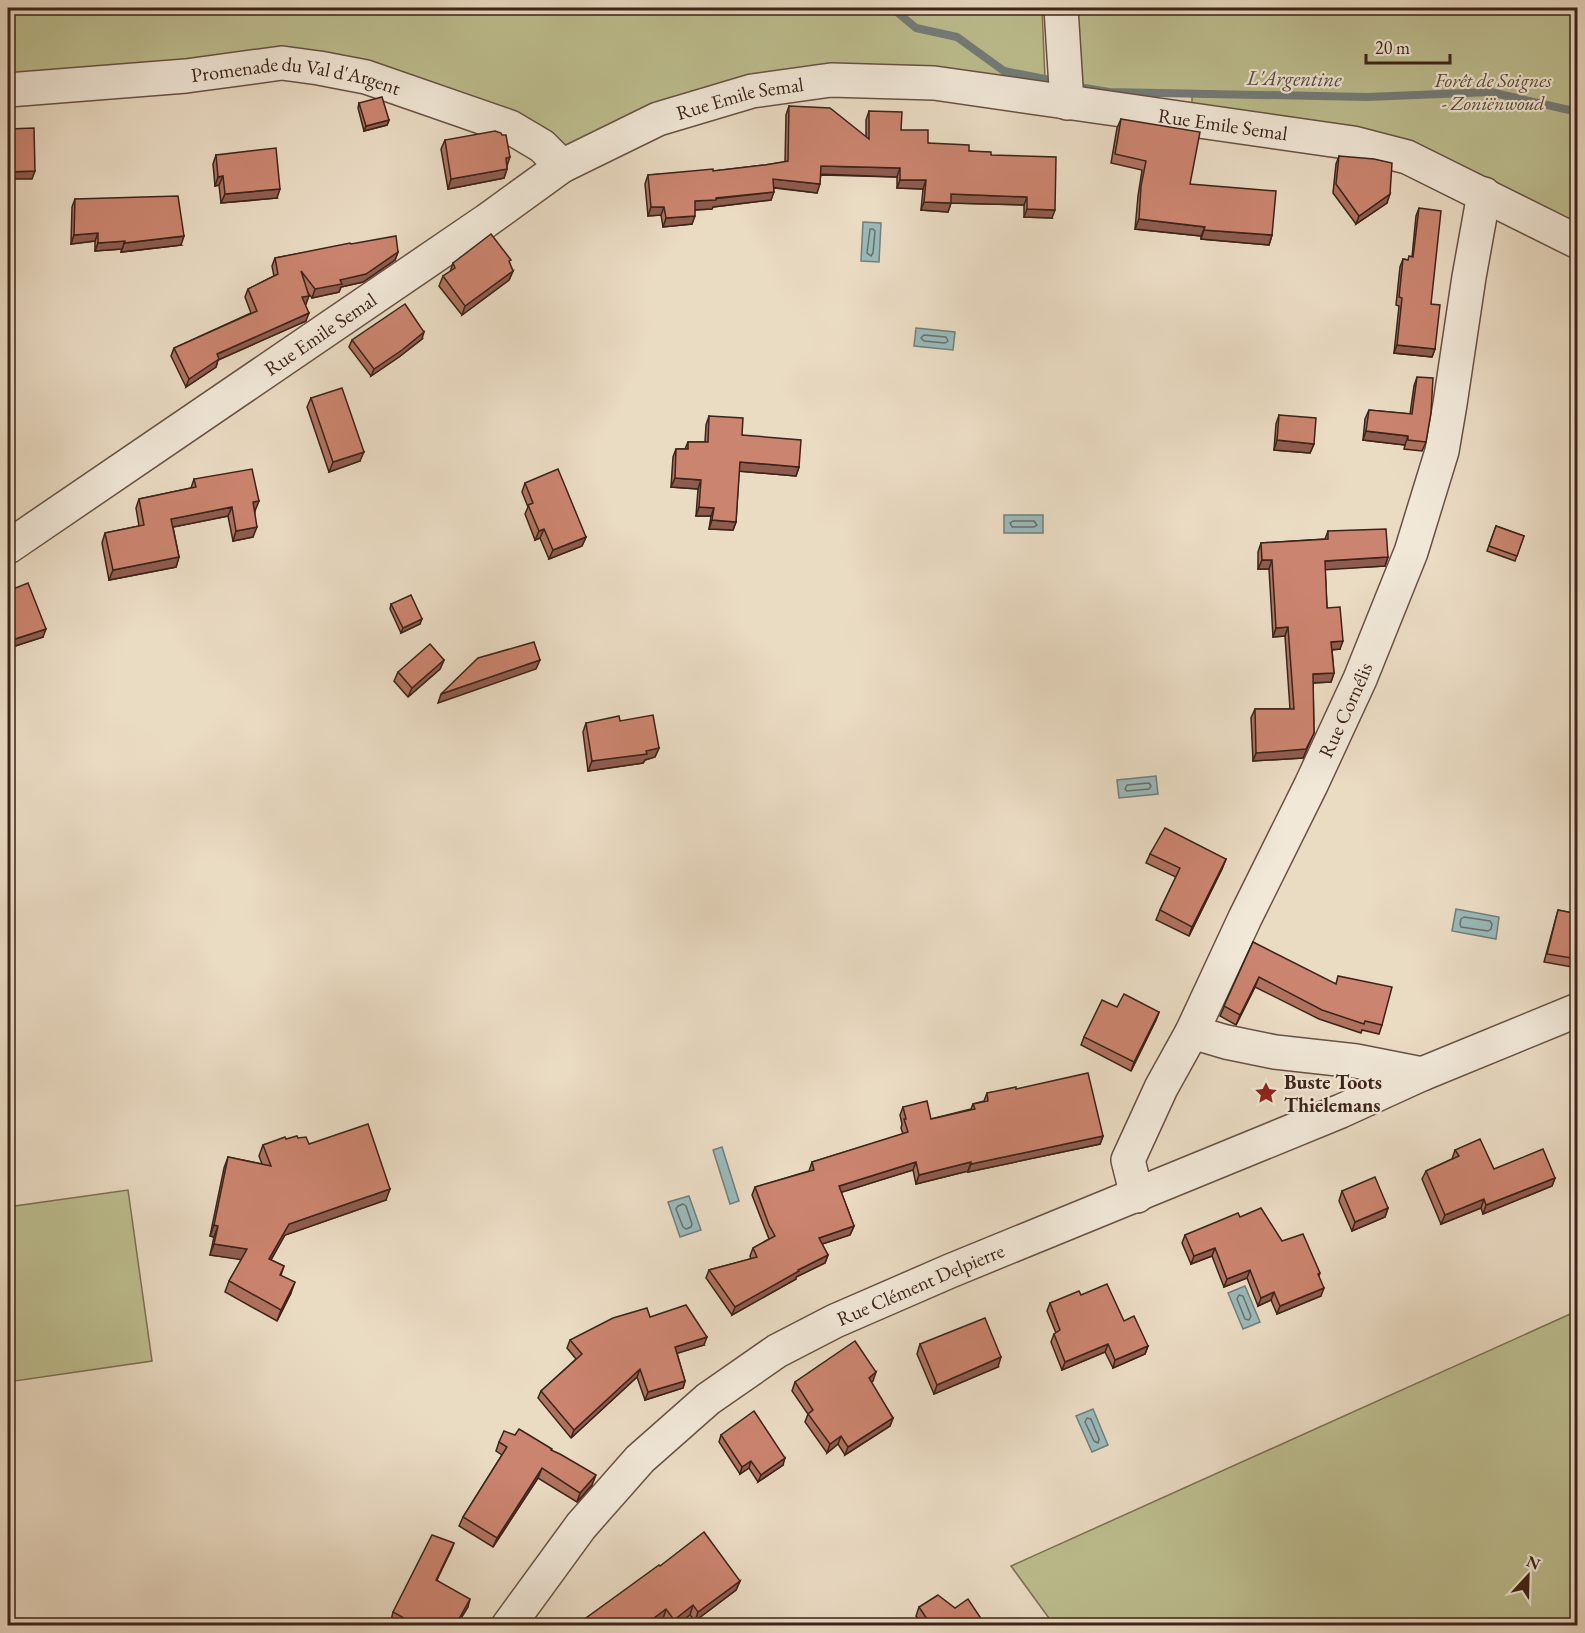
<svg xmlns="http://www.w3.org/2000/svg" width="1585" height="1633" font-family="'EB Garamond',serif">
<style>
.green{fill:#bdbe8f;stroke:#7d7054;stroke-width:1.5}
.water{fill:#99b9ba;stroke:#747d7a;stroke-width:1.5}
.lines{fill:none;stroke-linecap:round;stroke-linejoin:round}
.shore{stroke:#6b6e6a;stroke-width:1.5}
.stream{stroke:#747d7a;stroke-width:8}
.minor-casing{stroke:#685144;stroke-width:36}
.minor{stroke:#f1e8d8;stroke-width:33}
.wall{fill:#af725f;stroke:#3d2319;stroke-width:1.5}
.shaded-wall{fill:#8e5c4e;stroke:#3d2319;stroke-width:1.5}
.building{fill:#cb846f;stroke:#3d2319;stroke-width:1.5}
.labels{text-anchor:middle;dominant-baseline:central;stroke-width:4.5;stroke-linejoin:round;paint-order:stroke}
.park-label{font-size:20px;font-style:italic;fill:#5d4a36;stroke:#f1e8d8}
.street-label{font-size:20px;fill:#3d2319;stroke:#f1e8d8}
.poi-label{font-size:20px;font-weight:bold;fill:#3d2319;stroke:#f1e8d8;text-anchor:start}
.water-label{font-size:21px;font-style:italic;fill:#544841;stroke:#f1e8d8}
</style>
<rect width="100%" height="100%" fill="#eadbc3"/>
<filter id="stains"><feTurbulence type="fractalNoise" baseFrequency=".00333" numOctaves="4"/><feColorMatrix values="0 0 0 0 .2 0 0 0 0 .09 0 0 0 0 .02 0 0 0 .5 -.17"/></filter>
<radialGradient id="worn" r=".72"><stop offset=".6" stop-color="#630" stop-opacity="0"/><stop offset="1" stop-color="#630" stop-opacity=".3"/></radialGradient>
<g class="green">
<polygon points="8,8 1042,8 1045,79 1004,71 1002,81 831,68 564,151 369,65 8,78"/>
<polygon points="1076,8 1577,8 1577,226 1192,106 1192,94 1109,92 1079,87"/>
<polygon points="128,1190 152,1361 8,1382 8,1207"/>
<polygon points="1577,1311 1577,1625 1054,1625 1011,1566"/>
</g>
<g class="water">
<polygon points="863,222 881,223 879,262 861,261"/>
<polygon points="916,328 955,332 953,350 914,346"/>
<rect x="1004" y="515" width="39" height="18"/>
<polygon points="1156,776 1158,794 1119,798 1117,780"/>
<polygon points="1456,909 1499,917 1496,939 1452,931"/>
<polygon points="722,1147 739,1201 730,1204 713,1150"/>
<polygon points="689,1196 701,1230 680,1237 668,1202"/>
<polygon points="1245,1286 1260,1322 1243,1329 1228,1293"/>
<polygon points="1093,1409 1108,1445 1092,1452 1076,1416"/>
</g>
<g class="lines">
<g class="shore">
<polygon points="870,229 873,229 875,231 873,253 871,256 867,253"/>
<polygon points="924,335 946,337 948,341 945,343 924,341 921,338"/>
<polygon points="1013,521 1034,521 1037,525 1034,527 1012,527 1010,523"/>
<polygon points="1149,783 1151,786 1149,789 1127,791 1125,789 1127,785"/>
<polygon points="1464,917 1490,921 1492,924 1491,929 1488,931 1461,927 1460,924 1461,919"/>
<polygon points="683,1204 686,1206 692,1224 691,1227 686,1229 683,1227 676,1209 678,1206"/>
<polygon points="1239,1295 1243,1296 1251,1316 1249,1320 1245,1319 1237,1299"/>
<polygon points="1087,1418 1091,1419 1099,1439 1098,1443 1094,1441 1085,1422"/>
</g>
<g class="stream">
<polyline points="892,8 916,28 957,37 1004,71 1045,79"/>
<polyline points="1079,87 1109,92 1367,97 1490,92 1578,112"/>
</g>
<g class="minor-casing">
<g id="minor">
<polyline points="1061,8 1067,103"/>
<path id="s1" d="M8,90L186,76L282,63L319,68L366,77L510,127L542,146L562,166"/>
<path id="s2" d="M8,547L486,221L562,166L658,119L752,91L831,80L934,83L1353,143L1407,157L1578,242"/>
<polyline points="1192,1032 1226,1042 1275,1052 1356,1061 1422,1074"/>
<path id="s3" d="M1137,1196L1128,1160L1161,1088L1192,1032L1245,918L1311,785L1360,679L1411,552L1442,451L1450,404L1469,277L1484,194"/>
<path id="s4" d="M508,1626L581,1526L640,1459L708,1399L777,1351L835,1321L950,1271L1341,1111L1422,1074L1578,1010"/>
</g>
</g>
<use href="#minor" class="minor"/>
</g>
<g class="wall">
<polygon points="359,103 389,120 387,125 364,131 358,108"/>
<polygon points="789,106 866,137 866,120 869,111 901,130 928,143 991,155 1052,218 1024,217 1024,205 951,203 948,212 921,210 923,189 897,188 897,177 821,175 817,193 774,188 771,200 713,207 712,209 695,210 692,224 663,227 661,215 648,216 645,184 648,175 713,171 765,165 785,162 786,115"/>
<polygon points="1121,119 1190,184 1272,235 1269,245 1201,239 1201,236 1135,229 1138,196 1142,170 1111,163 1117,128"/>
<polygon points="445,140 507,166 507,169 504,178 448,189 441,149"/>
<polygon points="216,155 277,198 221,203 219,185 215,186 213,164"/>
<polygon points="1339,156 1387,203 1356,224 1333,193 1336,164"/>
<polygon points="75,199 181,245 121,252 122,249 95,251 95,241 71,244 72,207"/>
<polygon points="1419,208 1431,304 1435,349 1432,357 1394,353 1399,306 1396,305 1400,267 1403,259 1408,260 1412,257 1416,216"/>
<polygon points="351,244 398,252 395,260 363,282 341,287 339,292 312,298 308,293 306,304 305,304 306,321 218,360 216,367 186,387 171,356 174,348 251,313 245,297 248,289 274,276 272,266 275,258"/>
<polygon points="453,263 509,263 513,271 509,280 462,315 439,286 443,276 450,272"/>
<polygon points="422,339 399,357 371,376 349,347 352,340"/>
<polygon points="1417,377 1426,442 1422,451 1404,449 1405,445 1363,440 1365,419 1369,410 1410,414 1414,386"/>
<polygon points="311,398 360,461 329,472 307,407"/>
<polygon points="1279,415 1314,444 1310,453 1274,450 1276,424"/>
<polygon points="709,416 799,467 796,476 739,471 736,522 733,530 709,529 711,516 696,516 698,489 671,487 673,457 676,449 685,449 688,442 705,442 706,425"/>
<polygon points="194,479 255,511 253,537 233,541 228,516 173,527 179,557 176,567 109,580 102,543 105,533 139,526 136,508 139,499 191,488"/>
<polygon points="525,483 586,537 582,546 549,559 540,538 535,540 525,514 528,507 522,492"/>
<polygon points="1496,526 1524,536 1515,561 1487,551"/>
<polygon points="1328,531 1388,557 1385,566 1325,569 1327,608 1340,649 1332,650 1334,673 1331,682 1313,683 1314,733 1310,741 1303,758 1253,761 1251,718 1255,709 1290,709 1285,636 1273,637 1269,569 1258,569 1258,552 1261,543 1325,539"/>
<polygon points="8,591 43,637 12,647 10,641"/>
<polygon points="391,604 420,624 401,633 390,609"/>
<polygon points="444,660 440,669 408,697 394,681 398,672"/>
<polygon points="620,721 659,748 655,757 645,760 643,763 588,771 583,732 586,723"/>
<polygon points="1150,854 1226,859 1222,869 1189,936 1156,920 1160,910 1176,877 1146,863"/>
<polygon points="1558,910 1578,914 1578,968 1544,962"/>
<polygon points="1253,942 1382,1025 1379,1034 1362,1030 1361,1033 1319,1019 1255,987 1236,1025 1220,1016"/>
<polygon points="1117,1007 1159,1012 1156,1020 1131,1071 1081,1045 1084,1037"/>
<polygon points="1016,1089 1103,1136 1100,1144 968,1172 968,1171 916,1184 913,1170 841,1192 854,1226 850,1235 822,1244 828,1255 825,1263 796,1277 796,1279 732,1315 706,1278 709,1270 751,1259 750,1256 753,1248 769,1239 752,1195 755,1187 809,1171 812,1162 903,1134 901,1128 902,1124 900,1115 903,1107 931,1119 971,1109 973,1104 984,1101 987,1093"/>
<polygon points="298,1138 309,1144 386,1200 285,1235 271,1260 284,1266 281,1275 291,1293 277,1321 225,1292 229,1281 242,1259 210,1255 214,1237 210,1236 224,1168 228,1157 262,1164 259,1156 263,1145 286,1139"/>
<polygon points="1455,1150 1494,1169 1555,1178 1552,1186 1483,1214 1481,1208 1441,1224 1422,1179 1426,1171 1452,1159"/>
<polygon points="1342,1191 1388,1208 1385,1217 1352,1231 1339,1201"/>
<polygon points="1240,1217 1282,1241 1320,1273 1319,1276 1321,1296 1277,1314 1271,1300 1258,1306 1247,1278 1224,1287 1212,1256 1191,1264 1182,1243 1185,1235"/>
<polygon points="1081,1295 1124,1321 1148,1346 1145,1354 1113,1368 1105,1352 1062,1370 1051,1342 1054,1334 1056,1333 1047,1311 1050,1303"/>
<polygon points="650,1317 704,1345 677,1353 685,1381 683,1388 645,1400 637,1377 571,1438 538,1398 541,1391 576,1359 567,1348 570,1340"/>
<polygon points="920,1344 998,1367 934,1394 917,1354"/>
<polygon points="873,1381 871,1382 893,1418 890,1426 845,1455 838,1444 827,1453 805,1422 808,1414 792,1391 795,1382"/>
<polygon points="721,1435 783,1465 758,1482 749,1468 740,1474 719,1442"/>
<polygon points="499,1442 551,1450 592,1485 577,1502 538,1478 493,1547 459,1526 463,1517 502,1455 496,1451"/>
<polygon points="454,1543 437,1580 468,1607 456,1626 402,1626 391,1620 393,1612"/>
<polygon points="660,1566 740,1581 736,1590 695,1621 690,1615 675,1626 668,1626 663,1619 653,1626 575,1626"/>
<polygon points="919,1607 955,1608 921,1623 916,1616"/>
</g>
<g class="shaded-wall">
<polygon points="389,120 387,125 364,131 366,126"/>
<polygon points="510,157 507,166 506,158"/>
<polygon points="821,166 900,168 897,177 818,174"/>
<polygon points="507,169 504,178 448,189 451,179"/>
<polygon points="35,171 32,179 8,179 8,172"/>
<polygon points="223,176 219,185 215,186 218,177"/>
<polygon points="773,179 820,184 817,193 770,187"/>
<polygon points="900,180 926,180 923,189 897,188"/>
<polygon points="280,189 277,198 221,203 225,194"/>
<polygon points="774,192 771,200 713,207 712,209 692,210 695,201"/>
<polygon points="951,194 1027,197 1024,205 948,203"/>
<polygon points="1390,194 1387,203 1356,224 1359,216"/>
<polygon points="924,202 951,203 948,212 921,210"/>
<polygon points="651,207 664,207 661,215 648,216"/>
<polygon points="1027,209 1055,210 1052,218 1024,217"/>
<polygon points="695,216 692,224 663,227 666,218"/>
<polygon points="1139,219 1205,227 1201,236 1135,229"/>
<polygon points="1204,230 1272,235 1269,245 1201,239"/>
<polygon points="98,233 95,241 71,244 74,235"/>
<polygon points="184,236 181,245 121,252 124,243"/>
<polygon points="125,241 122,249 95,251 98,243"/>
<polygon points="398,252 395,260 363,282 341,287 339,292 312,298 315,289 340,280"/>
<polygon points="513,271 509,280 462,315 465,306"/>
<polygon points="309,296 306,304 299,305 302,297"/>
<polygon points="309,313 306,321 218,360 216,367 186,387 189,379 217,354"/>
<polygon points="424,332 422,339 399,357 371,376 374,369"/>
<polygon points="1397,345 1435,349 1432,357 1394,353"/>
<polygon points="1366,431 1408,436 1405,445 1363,440"/>
<polygon points="1277,440 1314,444 1310,453 1274,450"/>
<polygon points="364,452 360,461 329,472 333,462"/>
<polygon points="740,462 799,467 796,476 737,471"/>
<polygon points="675,478 701,480 698,489 671,487"/>
<polygon points="259,501 255,511 250,511 253,502"/>
<polygon points="232,507 228,516 168,528 171,519"/>
<polygon points="699,507 714,508 711,516 696,516"/>
<polygon points="712,520 736,522 733,530 709,529"/>
<polygon points="257,527 253,537 233,541 236,531"/>
<polygon points="544,529 540,538 535,540 539,531"/>
<polygon points="586,537 582,546 549,559 553,550"/>
<polygon points="179,557 176,567 109,580 113,570"/>
<polygon points="1388,557 1385,566 1322,570 1325,561"/>
<polygon points="1262,560 1272,560 1269,569 1258,569"/>
<polygon points="422,619 420,624 401,633 403,628"/>
<polygon points="1288,627 1285,636 1273,637 1276,628"/>
<polygon points="46,629 43,637 12,647 15,639"/>
<polygon points="13,633 10,641 8,642 8,635"/>
<polygon points="1343,641 1340,649 1328,650 1331,642"/>
<polygon points="444,660 440,669 408,697 412,688"/>
<polygon points="540,660 536,669 438,703 441,694"/>
<polygon points="1334,673 1331,682 1310,683 1313,674"/>
<polygon points="1314,733 1303,758 1253,761 1256,753"/>
<polygon points="659,748 655,757 645,760 643,763 588,771 592,761"/>
<polygon points="1226,859 1222,869 1189,936 1192,927"/>
<polygon points="1259,977 1255,987 1236,1025 1240,1015"/>
<polygon points="1159,1012 1156,1020 1131,1071 1134,1062"/>
<polygon points="1103,1136 1100,1144 968,1172 971,1164"/>
<polygon points="916,1162 913,1170 836,1194 839,1186"/>
<polygon points="971,1162 968,1171 916,1184 919,1175"/>
<polygon points="1555,1178 1552,1186 1483,1214 1486,1205"/>
<polygon points="390,1189 386,1200 285,1235 265,1270 269,1259 289,1224"/>
<polygon points="1484,1199 1481,1208 1441,1224 1445,1215"/>
<polygon points="1388,1208 1385,1217 1352,1231 1355,1222"/>
<polygon points="214,1225 218,1226 214,1237 210,1236"/>
<polygon points="854,1226 850,1235 816,1246 819,1238"/>
<polygon points="214,1244 247,1249 243,1260 210,1255"/>
<polygon points="1215,1248 1212,1256 1191,1264 1194,1256"/>
<polygon points="828,1255 825,1263 796,1277 796,1279 732,1315 735,1307 798,1270"/>
<polygon points="1250,1270 1247,1278 1224,1287 1227,1279"/>
<polygon points="295,1282 291,1293 277,1321 281,1310"/>
<polygon points="1324,1288 1321,1296 1277,1314 1280,1306"/>
<polygon points="1274,1292 1271,1300 1258,1306 1261,1298"/>
<polygon points="707,1337 704,1345 672,1355 675,1347"/>
<polygon points="1108,1344 1105,1352 1062,1370 1065,1362"/>
<polygon points="1148,1346 1145,1354 1113,1368 1115,1360"/>
<polygon points="1001,1357 998,1367 934,1394 937,1385"/>
<polygon points="640,1369 637,1377 571,1438 574,1430"/>
<polygon points="876,1372 873,1381 866,1386 869,1378"/>
<polygon points="685,1381 683,1388 645,1400 648,1392"/>
<polygon points="893,1418 890,1426 845,1455 848,1447"/>
<polygon points="841,1436 838,1444 827,1453 830,1444"/>
<polygon points="785,1458 783,1465 758,1482 761,1475"/>
<polygon points="751,1461 749,1468 740,1474 742,1467"/>
<polygon points="542,1468 538,1478 493,1547 497,1538"/>
<polygon points="596,1475 592,1485 577,1502 580,1493"/>
<polygon points="454,1543 451,1551 433,1587 436,1580"/>
<polygon points="740,1581 736,1590 695,1621 698,1612"/>
<polygon points="470,1599 468,1607 456,1626 455,1626"/>
<polygon points="693,1605 690,1615 675,1626 672,1626 674,1620"/>
<polygon points="666,1609 663,1619 653,1626 643,1626"/>
</g>
<g class="building">
<polygon points="382,97 389,120 366,126 359,103"/>
<polygon points="789,106 830,108 869,139 869,111 902,112 901,130 928,130 928,143 969,145 969,151 991,152 991,155 1056,157 1055,210 1027,209 1027,197 951,194 951,203 924,202 926,180 900,180 900,168 821,166 820,184 773,179 774,192 716,198 716,200 695,201 695,216 666,218 664,207 651,207 648,175 713,169 713,171 765,165 788,161"/>
<polygon points="1121,119 1200,132 1190,184 1276,191 1272,235 1204,230 1205,227 1139,219 1141,186 1146,161 1115,154"/>
<polygon points="34,128 35,171 8,172 8,129"/>
<polygon points="495,131 501,133 502,135 506,135 510,157 506,158 507,169 451,179 445,140"/>
<polygon points="276,148 280,189 225,194 223,176 218,177 216,155"/>
<polygon points="1339,156 1374,159 1392,163 1390,194 1359,216 1336,184"/>
<polygon points="178,196 184,236 124,243 125,241 98,243 98,233 74,235 75,199"/>
<polygon points="1419,208 1441,211 1431,304 1440,305 1435,349 1397,345 1402,298 1399,297 1403,259 1408,260 1409,256 1413,257"/>
<polygon points="491,234 511,260 509,261 513,271 465,306 443,276 455,268 453,263"/>
<polygon points="396,236 398,252 366,274 340,280 342,284 315,289 301,271 309,296 302,297 309,313 217,354 219,359 189,379 174,348 257,311 248,289 278,274 275,258 350,243 351,244"/>
<polygon points="405,304 424,332 402,350 374,369 352,340"/>
<polygon points="1417,377 1433,378 1431,413 1426,442 1408,440 1408,436 1366,431 1369,410 1412,414"/>
<polygon points="342,388 364,452 333,462 311,398"/>
<polygon points="1279,415 1316,418 1314,444 1277,440"/>
<polygon points="709,416 743,418 742,435 801,440 799,467 740,462 736,522 712,520 714,508 699,507 701,480 675,478 676,449 688,449 688,442 708,442"/>
<polygon points="252,469 259,501 253,502 257,527 236,531 232,507 171,519 179,557 113,570 105,533 144,525 139,499 196,487 194,479"/>
<polygon points="558,469 586,537 553,550 544,529 539,531 528,505 533,503 525,483"/>
<polygon points="1496,526 1524,536 1517,556 1489,546"/>
<polygon points="1386,529 1388,557 1325,561 1327,608 1340,607 1343,641 1331,642 1334,673 1313,674 1314,733 1306,749 1256,753 1255,709 1294,709 1288,627 1276,628 1272,560 1262,560 1261,543 1328,539 1328,531"/>
<polygon points="28,583 46,629 15,639 13,633 8,635 8,591"/>
<polygon points="411,595 422,619 403,628 391,604"/>
<polygon points="534,642 540,660 441,694 478,658"/>
<polygon points="430,644 444,660 412,688 398,672"/>
<polygon points="653,715 659,748 646,751 647,754 592,761 586,723 619,716 620,721"/>
<polygon points="1165,828 1226,859 1192,927 1160,910 1180,868 1150,854"/>
<polygon points="1558,910 1578,914 1578,959 1547,954"/>
<polygon points="1253,942 1336,984 1338,976 1392,987 1382,1025 1365,1021 1364,1024 1322,1010 1259,977 1240,1015 1224,1006"/>
<polygon points="1124,994 1159,1012 1134,1062 1084,1037 1102,1000 1117,1007"/>
<polygon points="1088,1073 1103,1136 971,1164 971,1162 919,1175 916,1162 839,1186 854,1226 819,1238 828,1255 798,1270 799,1271 735,1307 709,1270 757,1257 753,1248 775,1236 769,1225 755,1187 814,1170 812,1162 908,1132 904,1119 906,1119 903,1107 927,1101 931,1119 975,1109 973,1104 988,1101 987,1093 1016,1087 1016,1089"/>
<polygon points="368,1124 390,1189 289,1224 269,1259 284,1266 280,1275 295,1282 281,1310 229,1281 247,1249 214,1244 218,1226 214,1225 228,1157 271,1166 263,1145 285,1137 286,1139 297,1136 298,1138 306,1137 309,1144"/>
<polygon points="1480,1139 1494,1169 1543,1149 1555,1178 1486,1205 1484,1199 1445,1215 1426,1171 1459,1156 1455,1150"/>
<polygon points="1375,1177 1388,1208 1355,1222 1342,1191"/>
<polygon points="1261,1208 1282,1241 1303,1234 1320,1273 1318,1274 1324,1288 1280,1306 1274,1292 1261,1298 1250,1270 1227,1279 1215,1248 1194,1256 1185,1235 1238,1213 1240,1217"/>
<polygon points="1107,1284 1124,1321 1134,1316 1148,1346 1115,1360 1108,1344 1065,1362 1054,1334 1060,1330 1050,1303 1079,1291 1081,1295"/>
<polygon points="686,1305 707,1337 675,1347 685,1381 648,1392 640,1369 574,1430 541,1391 582,1354 570,1340 613,1318 647,1308 650,1317"/>
<polygon points="985,1318 1001,1357 937,1385 920,1344"/>
<polygon points="855,1341 876,1372 869,1378 893,1418 848,1447 841,1436 830,1444 808,1414 813,1410 795,1382"/>
<polygon points="754,1411 785,1458 761,1475 751,1461 742,1467 721,1435"/>
<polygon points="519,1429 552,1449 551,1450 560,1454 596,1475 580,1493 542,1468 497,1538 463,1517 507,1447 499,1442 504,1431 515,1435"/>
<polygon points="704,1532 740,1581 698,1612 693,1605 674,1620 666,1609 643,1626 575,1626 659,1565 660,1566"/>
<polygon points="432,1535 454,1543 436,1580 470,1599 455,1626 418,1626 393,1612"/>
<polygon points="938,1595 955,1608 968,1599 986,1626 917,1626 927,1619 919,1607"/>
</g>
<defs>
<g id="sight-bare" transform="scale(1.8)"><path d="M0-6L1.8-2.2L6-1.7L2.9 1.2L3.7 5.4L0 3.3L-3.7 5.4L-2.9 1.2L-6-1.7L-1.8-2.2Z" fill="#8f2418" stroke="#f1e8d8" stroke-width="2.5" paint-order="stroke"/></g>
</defs>
<g fill-rule="evenodd">
<use href="#sight-bare" x="1266" y="1093"/>
</g>
<g class="labels">
<g class="park-label">
<text x="1493" y="80">Forêt de Soignes<tspan x="1493" dy="23">- Zoniënwoud</tspan></text>
</g>
<g class="street-label">
<text stroke="none"><textPath href="#s1" startOffset="290">Promenade du Val d'Argent</textPath></text>
<text stroke="none"><textPath href="#s2" startOffset="864">Rue Emile Semal</textPath></text>
<text stroke="none"><textPath href="#s2" startOffset="1352">Rue Emile Semal</textPath></text>
<text stroke="none"><textPath href="#s2" startOffset="378">Rue Emile Semal</textPath></text>
<text stroke="none"><textPath href="#s3" startOffset="537">Rue Cornélis</textPath></text>
<text stroke="none"><textPath href="#s4" startOffset="546">Rue Clément Delpierre</textPath></text>
</g>
<g class="poi-label">
<text x="1284" y="1082">Buste Toots<tspan x="1284" dy="23">Thielemans</tspan></text>
</g>
<g class="water-label">
<text transform="translate(1294 78) rotate(1)">L'Argentine</text>
</g>
</g>
<rect width="1585" height="1633" fill="none" stroke="#eadbc3" stroke-width="30"/>
<rect x="9" y="9" width="1567" height="1615" fill="none" stroke="#3d2319" stroke-width="3"/>
<rect x="15" y="15" width="1555" height="1603" fill="none" stroke="#3d2319" stroke-width="1.5"/>
<g transform="translate(1528 1576) rotate(22)" stroke="#f1e8d8" stroke-width="4.5" paint-order="stroke">
<path d="M0-4.5L10 22L0 15L-10 22Z" fill="#3d2319"/>
<text y="-9" font-size="16" font-weight="bold" text-anchor="middle" fill="#3d2319">N</text>
</g>
<path d="M1366 54v9h84v-9" fill="none" stroke="#3d2319" stroke-width="3"/>
<text x="1375" y="54" font-size="18" fill="#3d2319" stroke="#f1e8d8" stroke-width="4.5" paint-order="stroke">20 m</text>
<rect width="100%" height="100%" filter="url(#stains)"/>
<rect width="100%" height="100%" fill="url(#worn)"/>
</svg>
